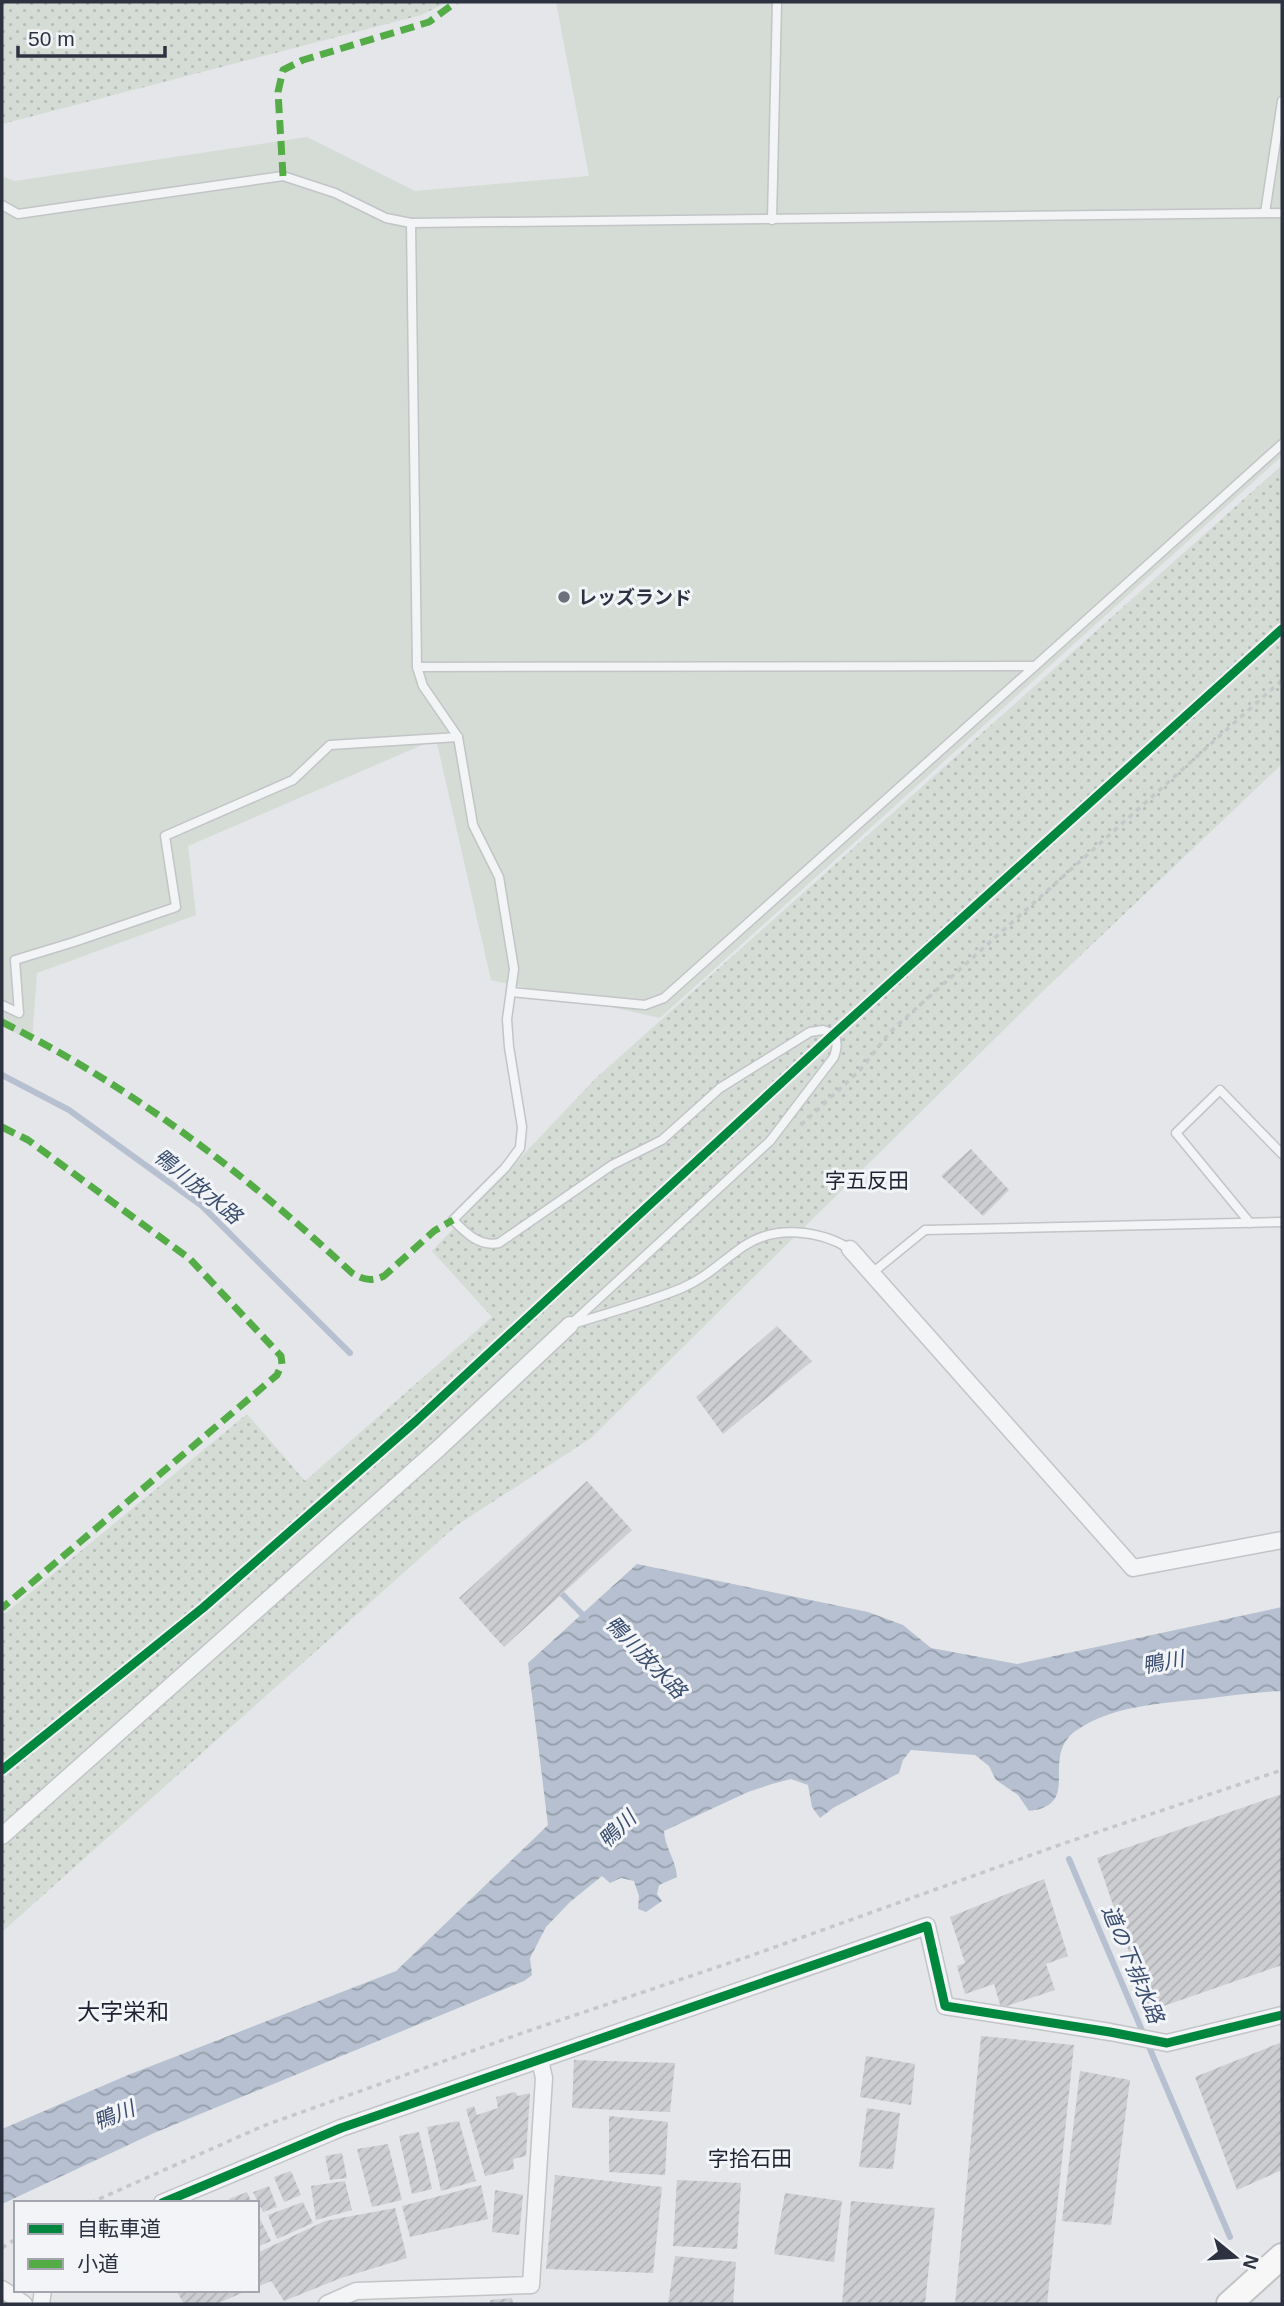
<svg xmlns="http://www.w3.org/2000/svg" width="1284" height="2306" font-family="Helvetica,'Noto Sans JP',sans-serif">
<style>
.green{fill:url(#green-dots)}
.pitch{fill:#d4dcd5}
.water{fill:url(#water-waves)}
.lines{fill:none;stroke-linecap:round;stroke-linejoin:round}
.stream{stroke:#b6c0d0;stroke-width:6}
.building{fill:url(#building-hatch)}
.lane-casing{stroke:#c2c4c7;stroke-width:11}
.street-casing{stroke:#c2c4c7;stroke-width:19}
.primary-casing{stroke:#c1c3c6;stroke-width:28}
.path{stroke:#c5c7ca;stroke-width:3.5;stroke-dasharray:5 5;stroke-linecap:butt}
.lane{stroke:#f3f4f5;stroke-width:8}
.street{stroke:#f3f4f5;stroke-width:16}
.primary{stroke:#f7f7f7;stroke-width:24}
.quiet{stroke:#54ac46;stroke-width:7;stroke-dasharray:14 7;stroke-linecap:butt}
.cycleway-casing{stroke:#f2f4f7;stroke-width:13}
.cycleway{stroke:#00873e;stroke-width:9}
.poi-dot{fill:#6c717b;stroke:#f2f4f7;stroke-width:2.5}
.labels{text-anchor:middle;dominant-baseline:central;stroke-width:6;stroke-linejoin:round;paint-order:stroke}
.poi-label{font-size:19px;font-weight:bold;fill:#2c3240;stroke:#f2f4f7;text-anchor:start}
.neighbourhood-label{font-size:21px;fill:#1e2331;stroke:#f2f4f7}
.water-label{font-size:21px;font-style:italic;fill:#3b4e70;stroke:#f2f4f7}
.quarter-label{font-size:23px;fill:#1e2331;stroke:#f2f4f7}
</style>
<defs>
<pattern id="green-dots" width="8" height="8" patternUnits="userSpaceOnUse" patternTransform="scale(1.75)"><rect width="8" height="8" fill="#d4dcd5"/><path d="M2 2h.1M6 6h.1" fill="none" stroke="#b6bdb8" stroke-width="1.8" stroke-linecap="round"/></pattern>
<pattern id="water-waves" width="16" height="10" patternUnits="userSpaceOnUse" patternTransform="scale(1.75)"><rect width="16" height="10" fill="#b6c0d0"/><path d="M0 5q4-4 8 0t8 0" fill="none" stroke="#949daa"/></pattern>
<pattern id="building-hatch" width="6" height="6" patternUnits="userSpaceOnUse" patternTransform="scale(1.75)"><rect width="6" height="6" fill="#cdced1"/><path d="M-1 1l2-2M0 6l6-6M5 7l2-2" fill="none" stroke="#b0b1b4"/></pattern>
</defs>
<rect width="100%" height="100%" fill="#e4e6e9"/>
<g class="green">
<polygon points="2,2 448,2 421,15 2,124"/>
<polygon points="1282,465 1282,764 1042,992 591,1438 457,1525 2,1932 2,1616 247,1414 305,1481 492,1317 432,1251 595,1079"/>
</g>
<polygon class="pitch" points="556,2 1282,2 1282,456 660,1018 491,980 436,739 188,846 196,915 37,973 32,1041 2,1026 2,176 15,181 307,137 415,191 589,176"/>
<path class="water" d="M637,1564L868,1612L903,1625L931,1648L1017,1664L1282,1607V1691C1259,1692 1235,1695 1212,1698C1168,1703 1115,1704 1077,1730C1038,1756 1084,1805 1029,1811L1018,1795L996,1780L989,1766L975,1755L911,1750L903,1760L899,1773L833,1808L820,1818L812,1807L808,1785L791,1779L772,1784L748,1792L664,1831C665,1848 676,1860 677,1877L659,1885L657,1894L662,1901L646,1912L638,1909L639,1896L634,1881L621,1878L610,1883L602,1876L570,1902L546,1927L530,1958L532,1975L524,1981L154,2133L2,2204V2129L128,2075L396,1971L548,1825L528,1663Z"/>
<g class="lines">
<g class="stream">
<polyline points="2,1075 69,1110 202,1206 350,1353"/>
<polyline points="562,1594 586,1618"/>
<polyline points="1069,1859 1230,2237"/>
</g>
</g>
<g class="building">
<polygon points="971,1149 1009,1190 983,1216 941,1176"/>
<polygon points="777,1326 812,1361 723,1434 696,1397"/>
<polygon points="587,1481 632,1530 504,1647 459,1598"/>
<polygon points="1282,1794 1282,1965 1149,2011 1097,1858"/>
<polygon points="1044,1879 1068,1956 1046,1964 1055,1990 1001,2008 994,1984 965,1994 957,1966 965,1963 950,1917"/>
<polygon points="981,2036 1074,2045 1047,2304 955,2304"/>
<polygon points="1282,2042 1282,2170 1237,2190 1195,2077"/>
<polygon points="866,2056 915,2064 911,2105 860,2097"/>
<polygon points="574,2060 675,2063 670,2112 572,2108"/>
<polygon points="1080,2071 1130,2080 1111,2225 1062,2221"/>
<polygon points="515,2092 518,2096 530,2093 526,2156 513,2159 514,2169 485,2176 466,2109 474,2106 477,2115 498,2108 496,2097"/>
<polygon points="867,2108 900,2113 893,2169 859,2167"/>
<polygon points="609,2116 668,2122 665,2175 609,2172"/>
<polygon points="459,2121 476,2181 441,2191 427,2127"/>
<polygon points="419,2132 432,2189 412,2194 399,2136"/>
<polygon points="388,2144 402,2200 372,2207 357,2149"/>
<polygon points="342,2153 347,2178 330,2180 325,2156"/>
<polygon points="291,2171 301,2195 284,2202 274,2177"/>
<polygon points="555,2175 662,2187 653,2273 546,2269"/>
<polygon points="677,2180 741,2183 737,2249 673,2246"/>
<polygon points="345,2181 352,2210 316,2220 311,2186"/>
<polygon points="481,2185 488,2219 410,2237 402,2206"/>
<polygon points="269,2186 277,2207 263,2212 253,2192"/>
<polygon points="495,2190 523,2195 519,2235 492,2232"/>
<polygon points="247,2192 252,2203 230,2203 229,2199"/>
<polygon points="785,2193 842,2201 834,2262 774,2254"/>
<polygon points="851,2201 935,2208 925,2304 842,2304"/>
<polygon points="303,2202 313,2223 277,2239 268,2215"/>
<polygon points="395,2208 407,2258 341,2278 284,2301 271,2281 257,2287 257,2253 325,2221"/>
<polygon points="257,2213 271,2241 257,2247"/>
<polygon points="675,2256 736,2262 733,2304 668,2304"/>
<polygon points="180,2290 249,2290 216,2304 184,2304 177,2292"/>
<polygon points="512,2298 513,2304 490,2304 490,2300"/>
</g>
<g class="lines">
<g class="lane-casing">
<g id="lane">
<polyline points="2,205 18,214 283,176 335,193 386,218 411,223"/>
<polyline points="1265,213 1282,101"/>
<polyline points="1282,213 411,223 417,667 1035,666 1282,444"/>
<polyline points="772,220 777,2"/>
<path d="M417,667L423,686L458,737L473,825L499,877L514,969L507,1019L509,1047L522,1127L520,1148L505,1168L453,1220C466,1233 479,1247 499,1243L612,1165L662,1140L720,1088L810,1032L823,1030L834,1034C838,1043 837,1048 834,1057L770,1141L570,1325C607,1313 646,1303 682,1288C706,1278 723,1260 744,1246C775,1225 820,1230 850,1249"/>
<polyline points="511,992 645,1005 664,998 1035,666"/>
<polyline points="2,1005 19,1013 15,960 74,942 176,907 165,836 293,780 330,745 458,737"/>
<polyline points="1250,1223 1176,1133 1220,1090 1282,1154"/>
<polyline points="872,1273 925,1230 1282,1222"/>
</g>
</g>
<g class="street-casing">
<g id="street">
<polyline points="850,1249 1133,1568 1282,1540"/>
<polyline points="2,1836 438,1449 570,1325"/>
<polyline points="162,2203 341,2128 927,1926 945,2006 1110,2032 1167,2043 1282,2015"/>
<polyline points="2,2289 24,2304"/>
<polyline points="41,2304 43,2290"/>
<polyline points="327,2304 356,2291 531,2285 544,2078 540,2060"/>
</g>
</g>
<g class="primary-casing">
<polyline id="primary" points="1229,2304 1282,2256"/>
</g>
<g class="path">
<polyline points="842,1026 1282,629"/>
<polyline points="801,1125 860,1070 891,1031 1282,680"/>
<polyline points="2,1770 204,1607 416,1421 823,1043"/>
<polyline points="90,2203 263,2126 525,2032 750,1956 1062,1844 1282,1770"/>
<polyline points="2,2248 16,2239"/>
</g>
<use href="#lane" class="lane"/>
<use href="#street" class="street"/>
<use href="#primary" class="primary"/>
<g class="quiet">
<polyline points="283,176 278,92 283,70 303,60 429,22 456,2"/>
<path d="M2,1022C131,1086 247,1175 352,1273C364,1280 371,1282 384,1276L434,1231L453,1220"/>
<polyline points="2,1127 28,1140 190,1259 281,1356 282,1364 277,1375 2,1608"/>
</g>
<g class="cycleway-casing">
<g id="cycleway">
<polyline points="2,1770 204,1607 416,1421 834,1034 1282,629"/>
<polyline points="162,2203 341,2128 927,1926 945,2006 1110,2032 1167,2043 1282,2015"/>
</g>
</g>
<use href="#cycleway" class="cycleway"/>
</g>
<circle class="poi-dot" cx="564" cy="597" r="7"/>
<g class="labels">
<g class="poi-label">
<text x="578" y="597">レッズランド</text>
</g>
<g class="neighbourhood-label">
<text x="867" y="1180">字五反田</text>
<text x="750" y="2158">字拾石田</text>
</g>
<g class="water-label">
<text transform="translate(198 1186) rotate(39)">鴨川放水路</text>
<text transform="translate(646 1657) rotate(46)">鴨川放水路</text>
<text transform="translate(1163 1662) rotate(-11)">鴨川</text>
<text transform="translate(617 1829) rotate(-44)">鴨川</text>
<text transform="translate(1133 1964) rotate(67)">道の下排水路</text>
<text transform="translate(114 2115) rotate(-22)">鴨川</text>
</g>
<g class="quarter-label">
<text x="123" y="2012">大字栄和</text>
</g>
</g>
<rect width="1284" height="2306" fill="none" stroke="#2c3240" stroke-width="7"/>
<rect x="14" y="2201" width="245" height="91" fill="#f2f4f7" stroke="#a3a6ae" stroke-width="2"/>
<rect x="28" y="2224" width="35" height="10" fill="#00873e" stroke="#a3a6ae" stroke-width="2"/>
<text x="77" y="2236" font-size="21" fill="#2c3240">自転車道</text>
<rect x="28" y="2259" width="35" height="10" fill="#54ac46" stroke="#a3a6ae" stroke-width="2"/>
<text x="77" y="2271" font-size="21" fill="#2c3240">小道</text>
<g transform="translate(1235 2257) rotate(108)" stroke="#f2f4f7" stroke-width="5" paint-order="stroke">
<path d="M0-5L12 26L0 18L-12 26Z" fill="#2c3240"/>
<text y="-10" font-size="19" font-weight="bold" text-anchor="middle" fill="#2c3240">N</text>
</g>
<path d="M18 46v10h147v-10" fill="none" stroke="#2c3240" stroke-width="3.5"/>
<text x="28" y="46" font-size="21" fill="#2c3240" stroke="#f2f4f7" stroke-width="5" paint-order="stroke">50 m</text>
</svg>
